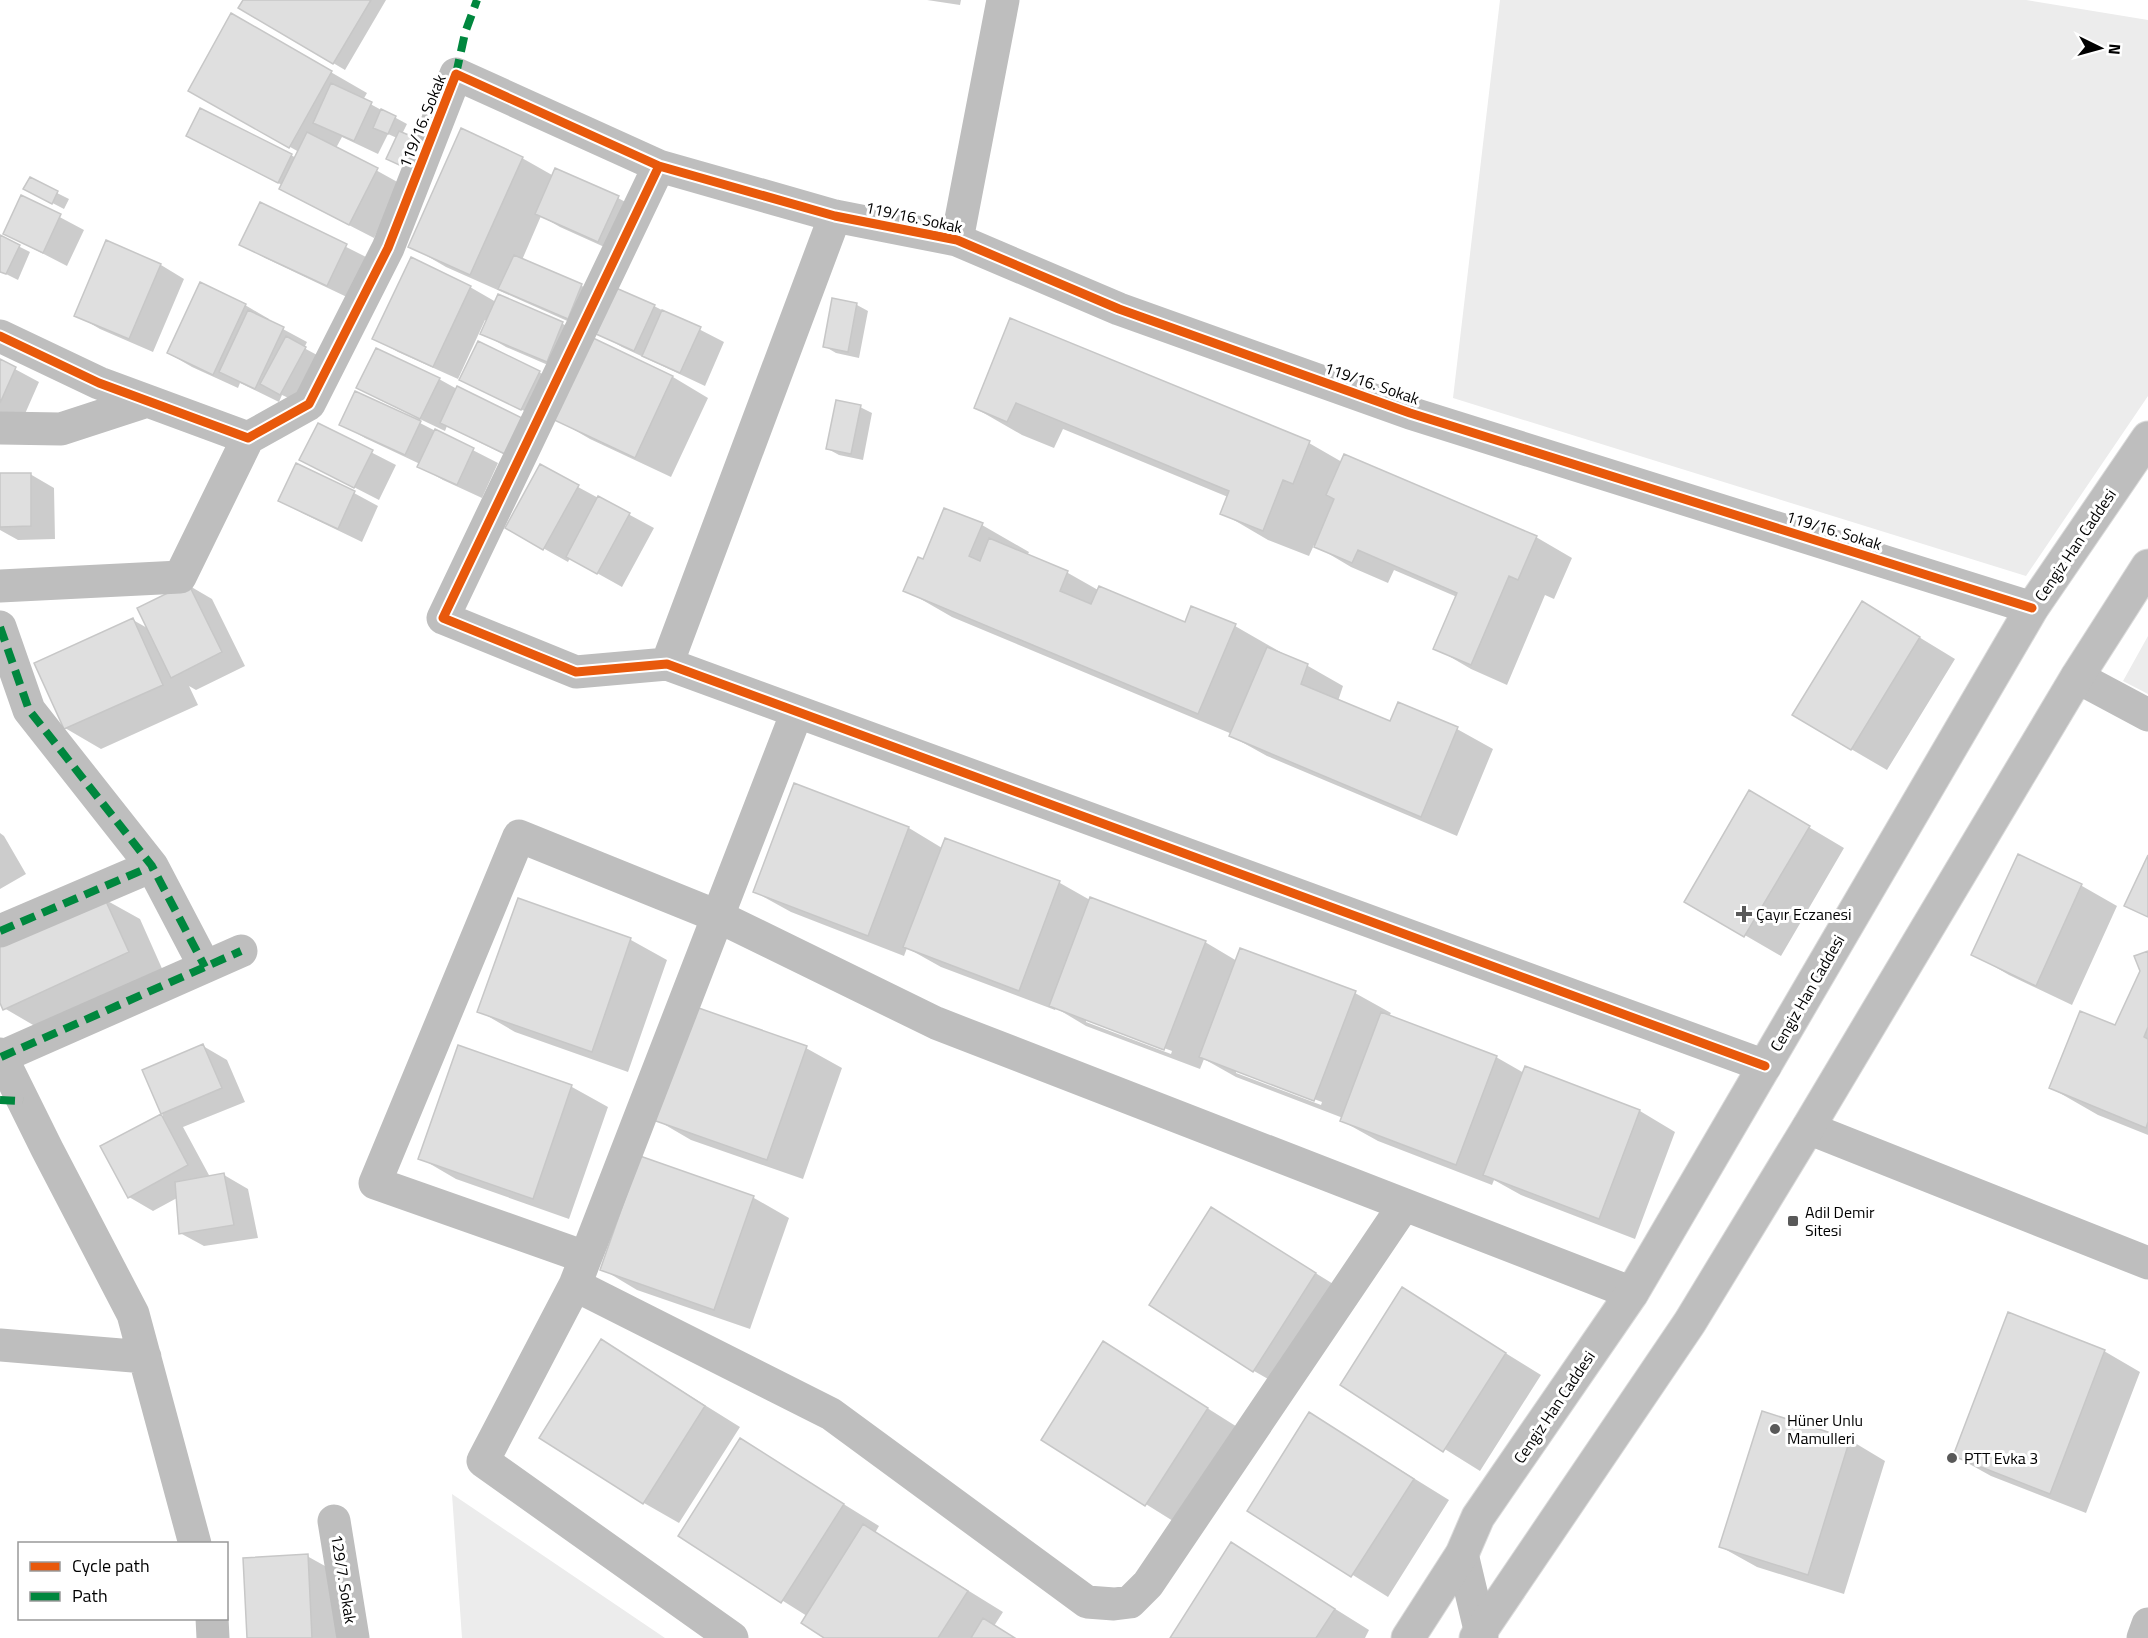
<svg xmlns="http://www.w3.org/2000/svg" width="2148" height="1638" viewBox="0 0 2148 1638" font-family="'Titillium Web',sans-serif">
	<rect width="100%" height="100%" fill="#fff"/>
	<path fill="#ececec" d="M1500,0h526l122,20v376l-122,180 -573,-178z
		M2148,636v58l-25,-13z
		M452,1494l213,144h-203z"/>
	<path fill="#0003" fill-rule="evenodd" d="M244,0h142l-41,70 -105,-62z
		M927,0h34l-1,5z
		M232,15l135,78 -4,7 44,24 -5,10 -5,4 -9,-4 -10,20 -36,-17 -6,11 65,36 -27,54 -70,-36 -22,-17 -71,-36 80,6 5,3 3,-6 -109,-62z
		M522,158l30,17 66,23 24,13 -20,44 -62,-28 -19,-11 -19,44 60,26 24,14 -14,32 -146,-65 -36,-21z
		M57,193l12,6 -5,10 -27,-14z
		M22,197l62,33 -17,36 -62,-32z
		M261,204l109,55 -19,40 -86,-41 -24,-14z
		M0,237l30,15 -12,28 -18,-9z
		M161,265l23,14 -31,73 -53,-23 -24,-14z
		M470,287l26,15 3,-6 64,28 24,13 -16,38 -65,-28 -24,-14 6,-12 -3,-1 -27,59 -60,-27 -24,-14z
		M833,300l24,5 11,6 -9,47 -23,-5 -12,-7z
		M245,305l24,14 -1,2 39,21 -3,6 13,7 -24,45 -11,-5 -3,7 -39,-19 -2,5 -46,-21 -24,-14z
		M654,306l70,36 -19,44 -83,-39 -24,-14z
		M1011,320l298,123 33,19 194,75 36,21 -18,41 -9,-4 -38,90 -36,-16 -36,-21 22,-51 -63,-27 -6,13 -37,-16 -37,-22 -5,11 -41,-16 -46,-27 6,-16 -165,-68 -9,19 -32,-13 -47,-27z
		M592,339l81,38 35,21 -37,79 -81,-38 -36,-21z
		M0,361l39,21 -22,50 -17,-8z
		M539,372l24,14 -17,36 -85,-43z
		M439,379l18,10 72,78 -82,-41 -2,5 -63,-30 -24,-13z
		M860,407l12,6 -9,47 -24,-5 -11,-6z
		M420,423l78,40 -16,35 -39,-18 -24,-14 1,-2 -55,-26 -24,-14z
		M318,425l78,40 -17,35 -78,-40z
		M296,465l58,28 24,13 -16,36 -58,-28 -24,-13z
		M0,474h30l24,14 1,51 -37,1 -18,-10z
		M578,487l76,41 -32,59 -52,-29 -2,4 -61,-34z
		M982,525l47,27 -2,4 41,17 30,17 87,34 50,2 47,27 -1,2 27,11 35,20 -5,15 53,22 66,6 36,20 -36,87 -190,-80 -36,-20 1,-2 -280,-117 -47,-27 19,-29z
		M188,585l24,14 33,67 -49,24 -7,-4 9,19 -97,44 -36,-21 68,-108 16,9z
		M1863,603l92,56 -68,111 -36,-21z
		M795,785l114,43 33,20 3,-8 115,43 30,17 115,42 32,19 118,32 36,20 -2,3 107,41 28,16 116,38 35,21 -40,107 -114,-44 -27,-15 -2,5 -114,-44 -36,-20 1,-3 -107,-41 -32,-18 -4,10 -114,-43 -30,-18 -1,2 -114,-43 -34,-19 -3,8 -113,-44 -36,-20zM1086,1019l86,32 -1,3 -85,-32zM1236,1070l86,32 -1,3 -85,-32z
		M1785,813l59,35 -63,108 -95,-55z
		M0,833l4,3 22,38 -26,15z
		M2018,856l64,30 35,20 -45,99 -63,-30 -36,-21z
		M104,899l36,20 24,54 -124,56 -36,-21 -4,-8z
		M518,900l113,40 36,20 -39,112 -113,-40 -36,-21z
		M2148,952v183l-50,-20 -47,-27 65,-61 26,-56z
		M203,1046l24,14 18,42 -62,25 27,50 14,-2 24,14 10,49 -54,8 -24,-13 -3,-35 -24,13 -24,-14 -27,-51 61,-30 -19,-45z
		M459,1047l113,40 36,20 -39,112 -113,-40 -36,-21z
		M806,1048l36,20 -39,111 -112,-39 -36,-21z
		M640,1158l114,40 35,20 -39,111 -113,-39 -35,-21z
		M1212,1209l139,86 -62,96 -35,-20z
		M1402,1289l139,86 -61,96 -138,-86z
		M602,1341l138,86 -61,96 -35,-20z
		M1104,1343l138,87 -61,96 -138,-86z
		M2104,1351l36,21 -54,141 -95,-37 -36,-20z
		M1763,1413l87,27 35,21 -41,133 -87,-27 -36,-20z
		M1310,1414l139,86 -61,97 -139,-87z
		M740,1440l139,86 -4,7 128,79 -9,14 21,12h-188l-20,-22 -127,-80z
		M1231,1544l138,86 -4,8h-193z
		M307,1556l36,20 3,62h-98z"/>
	<path fill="#dfdfdf" stroke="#c7c7c7" stroke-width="1.5" d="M243,0h128l-38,64 -95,-56z
		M231,13l101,58 -43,77 -101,-57z
		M331,83l41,19 -18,39 -41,-18z
		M200,108l92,46 -14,29 -92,-47z
		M381,109l15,7 -8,18 -15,-6z
		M461,128l62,29 -53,118 -62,-28z
		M399,131l19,8 -12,29 -20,-9z
		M307,132l71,36 -29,57 -70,-36z
		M555,168l64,28 -21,46 -63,-28z
		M30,177l28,14 -6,13 -29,-15z
		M21,195l40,19 -18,39 -40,-19z
		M260,202l87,42 -20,42 -88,-41z
		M0,235l20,10 -14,29 -6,-2z
		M106,240l55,24 -32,75 -55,-23z
		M514,255l68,29 -14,35 -70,-30z
		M411,257l60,29 -38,81 -61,-28z
		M200,282l46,22 -33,71 -46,-22z
		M616,288l39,17 -21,46 -38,-17z
		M498,294l65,28 -16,40 -67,-28z
		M832,298l25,5 -9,49 -25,-5z
		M248,310l36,17 -29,62 -36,-17z
		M662,310l39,17 -21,46 -38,-17z
		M1010,318l300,123 -17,43 -10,-4 -20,51 -43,-17 9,-23 -213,-88 -9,19 -33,-14z
		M286,336l20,11 -26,48 -20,-11z
		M591,337l82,39 -38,82 -83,-39z
		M478,341l62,30 -19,39 -62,-30z
		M376,348l64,30 -20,41 -64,-31z
		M0,359l16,8 -16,36z
		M457,386l65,32 -17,36 -65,-31z
		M355,391l66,30 -16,34 -66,-30z
		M836,400l25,5 -10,49 -25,-5z
		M318,423l55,27 -19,38 -55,-28z
		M435,429l39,19 -17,37 -40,-18z
		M1344,454l193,82 -19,44 -9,-4 -38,89 -38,-16 24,-56 -99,-43 -6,13 -38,-16 20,-48 -8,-4z
		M296,463l59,28 -17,38 -60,-28z
		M540,464l39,21 -36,65 -38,-22z
		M0,473h31v53l-31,1z
		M598,496l32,17 -33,61 -31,-17z
		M944,508l39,15 -14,33 11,5 9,-23 79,33 -8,20 31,13 8,-18 86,36 6,-16 45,18 -38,90 -295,-123 15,-34 5,2z
		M188,583l34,69 -51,26 -34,-70z
		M1862,601l58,36 -69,113 -59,-35z
		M133,618l30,67 -99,44 -30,-66z
		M1267,647l41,17 -7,20 89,37 8,-19 60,25 -37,90 -192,-81z
		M794,783l115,44 -41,109 -115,-44z
		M1749,790l61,36 -66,111 -60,-35z
		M945,838l115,43 -41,110 -116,-44z
		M2018,854l64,30 -46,102 -65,-31z
		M2148,855v62l-24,-11z
		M104,897l25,55 -126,58 -3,-7v-59z
		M1090,897l116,44 -42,109 -115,-44z
		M518,898l113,40 -39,114 -115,-40z
		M1240,948l116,43 -42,110 -115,-44z
		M2148,951v76l-4,10 4,2v83l-2,6 -97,-40 31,-77 35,14 25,-54 -6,-15z
		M693,1006l114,40 -40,114 -114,-40z
		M1381,1012l116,44 -41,109 -116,-44z
		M203,1044l19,44 -61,26 -19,-44z
		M458,1045l114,40 -39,114 -115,-40z
		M1525,1066l115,44 -41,109 -116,-44z
		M161,1114l27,51 -60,33 -28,-52z
		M640,1156l114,40 -40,114 -114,-40z
		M224,1173l10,52 -55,9 -4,-52z
		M1211,1207l105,66 -63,99 -104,-67z
		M1402,1287l104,66 -63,99 -103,-67z
		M2008,1312l97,38 -55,144 -97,-38z
		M601,1339l104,67 -62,98 -104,-66z
		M1103,1341l105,67 -63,98 -104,-66z
		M1762,1411l88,28 -42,136 -89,-28z
		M1309,1412l105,67 -63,98 -104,-66z
		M740,1438l104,66 -63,99 -103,-67z
		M863,1524l105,67 -30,47h-114l-23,-15z
		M1231,1542l104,67 -19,29h-146z
		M308,1554l4,84h-65l-4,-80z
		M983,1618l32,20h-44z"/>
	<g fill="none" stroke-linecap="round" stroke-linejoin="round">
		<defs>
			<path id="major" d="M1408,1638l54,-84 16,-37 154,-224 400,-685 116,-170
				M1476,1638l214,-316 118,-194 269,-451 71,-111"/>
		</defs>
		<use href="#major" stroke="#dbdbdb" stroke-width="35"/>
		<path stroke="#bebebe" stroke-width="33" d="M659,166l-216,452 133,54 91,-8 1098,402
			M957,240l46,-240
			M0,336l99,47 149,55 61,-34 79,-156 68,-174 203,92 176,50 122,24 162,69 291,104 622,195
			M0,428l61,1 86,-28
			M0,586l180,-9 68,-139
			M0,627l29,83 123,156 53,101
			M667,664l168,-448
			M2077,677l71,38
			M797,712l-222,573 256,129 256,188 27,2 16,-2 18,-18 256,-379
			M0,931l152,-65
			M0,1054l47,95 86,165 62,230
			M1,1057l240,-106
			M1808,1128l340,135
			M585,1257l-210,-74 144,-347 198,80 219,107 696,270
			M575,1285l-92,176 249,177
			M0,1345l145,12
			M334,1521l19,117
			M1462,1554l20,84
			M212,1618l1,20
			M2143,1638l5,-14"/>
		<use href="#major" stroke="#bebebe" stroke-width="33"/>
		<path stroke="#00873e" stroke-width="8" stroke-dasharray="15 8" stroke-linecap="butt" d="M456,74l9,-41 12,-33
			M0,627l29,83 123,156 53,101
			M0,931l152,-65
			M1,1057l240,-106
			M0,1100l23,1"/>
		<defs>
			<path id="cycleway" d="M659,166l-216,452 133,54 91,-8 1098,402
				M0,336l99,47 149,55 61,-34 79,-156 68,-174 203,92 176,50 122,24 162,69 291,104 622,195"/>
		</defs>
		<use href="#cycleway" stroke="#fff" stroke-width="13"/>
		<use href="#cycleway" stroke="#e8590c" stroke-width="9"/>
	</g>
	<g fill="#595959" stroke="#fff" stroke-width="2">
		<path d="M1741 905h6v6h6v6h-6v6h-6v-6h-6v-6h6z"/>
		<rect x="1787" y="1215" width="12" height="12" rx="3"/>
		<circle cx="1775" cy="1429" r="6"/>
		<circle cx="1952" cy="1458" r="6"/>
	</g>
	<g text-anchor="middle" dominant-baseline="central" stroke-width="6" stroke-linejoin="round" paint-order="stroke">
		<g font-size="16" fill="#000" stroke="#fff">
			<text transform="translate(422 121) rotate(-68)">119/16. Sokak</text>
			<text transform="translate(914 217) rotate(12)">119/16. Sokak</text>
			<text transform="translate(1372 383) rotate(19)">119/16. Sokak</text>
			<text transform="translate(1834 530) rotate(17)">119/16. Sokak</text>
			<text transform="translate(2075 545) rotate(-56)">Cengiz Han Caddesi</text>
			<text transform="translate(1807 993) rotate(-60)">Cengiz Han Caddesi</text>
			<text transform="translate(1554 1407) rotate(-56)">Cengiz Han Caddesi</text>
			<text transform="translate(344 1579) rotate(81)">129/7. Sokak</text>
		</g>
		<g font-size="16" fill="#000" stroke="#fff" text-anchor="start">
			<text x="1756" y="914">Çayır Eczanesi</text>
			<text x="1805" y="1212">Adil Demir<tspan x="1805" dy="18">Sitesi</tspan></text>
			<text x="1787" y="1420">Hüner Unlu<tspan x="1787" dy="18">Mamulleri</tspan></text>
			<text x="1964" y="1458">PTT Evka 3</text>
		</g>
	</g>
	<rect x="18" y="1542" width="210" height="78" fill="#ffffff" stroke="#999999" stroke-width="1.5"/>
	<rect x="30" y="1562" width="30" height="9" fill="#e8590c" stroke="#999999" stroke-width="1.5"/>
	<text x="72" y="1572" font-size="18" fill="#000000">Cycle path</text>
	<rect x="30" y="1592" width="30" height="9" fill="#00873e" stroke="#999999" stroke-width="1.5"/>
	<text x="72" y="1602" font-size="18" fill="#000000">Path</text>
	<g transform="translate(2100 48) rotate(95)" stroke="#ffffff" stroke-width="4.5" paint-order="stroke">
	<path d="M0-4.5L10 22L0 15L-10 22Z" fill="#000000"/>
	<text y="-9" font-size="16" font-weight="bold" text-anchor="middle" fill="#000000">N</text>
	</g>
</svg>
